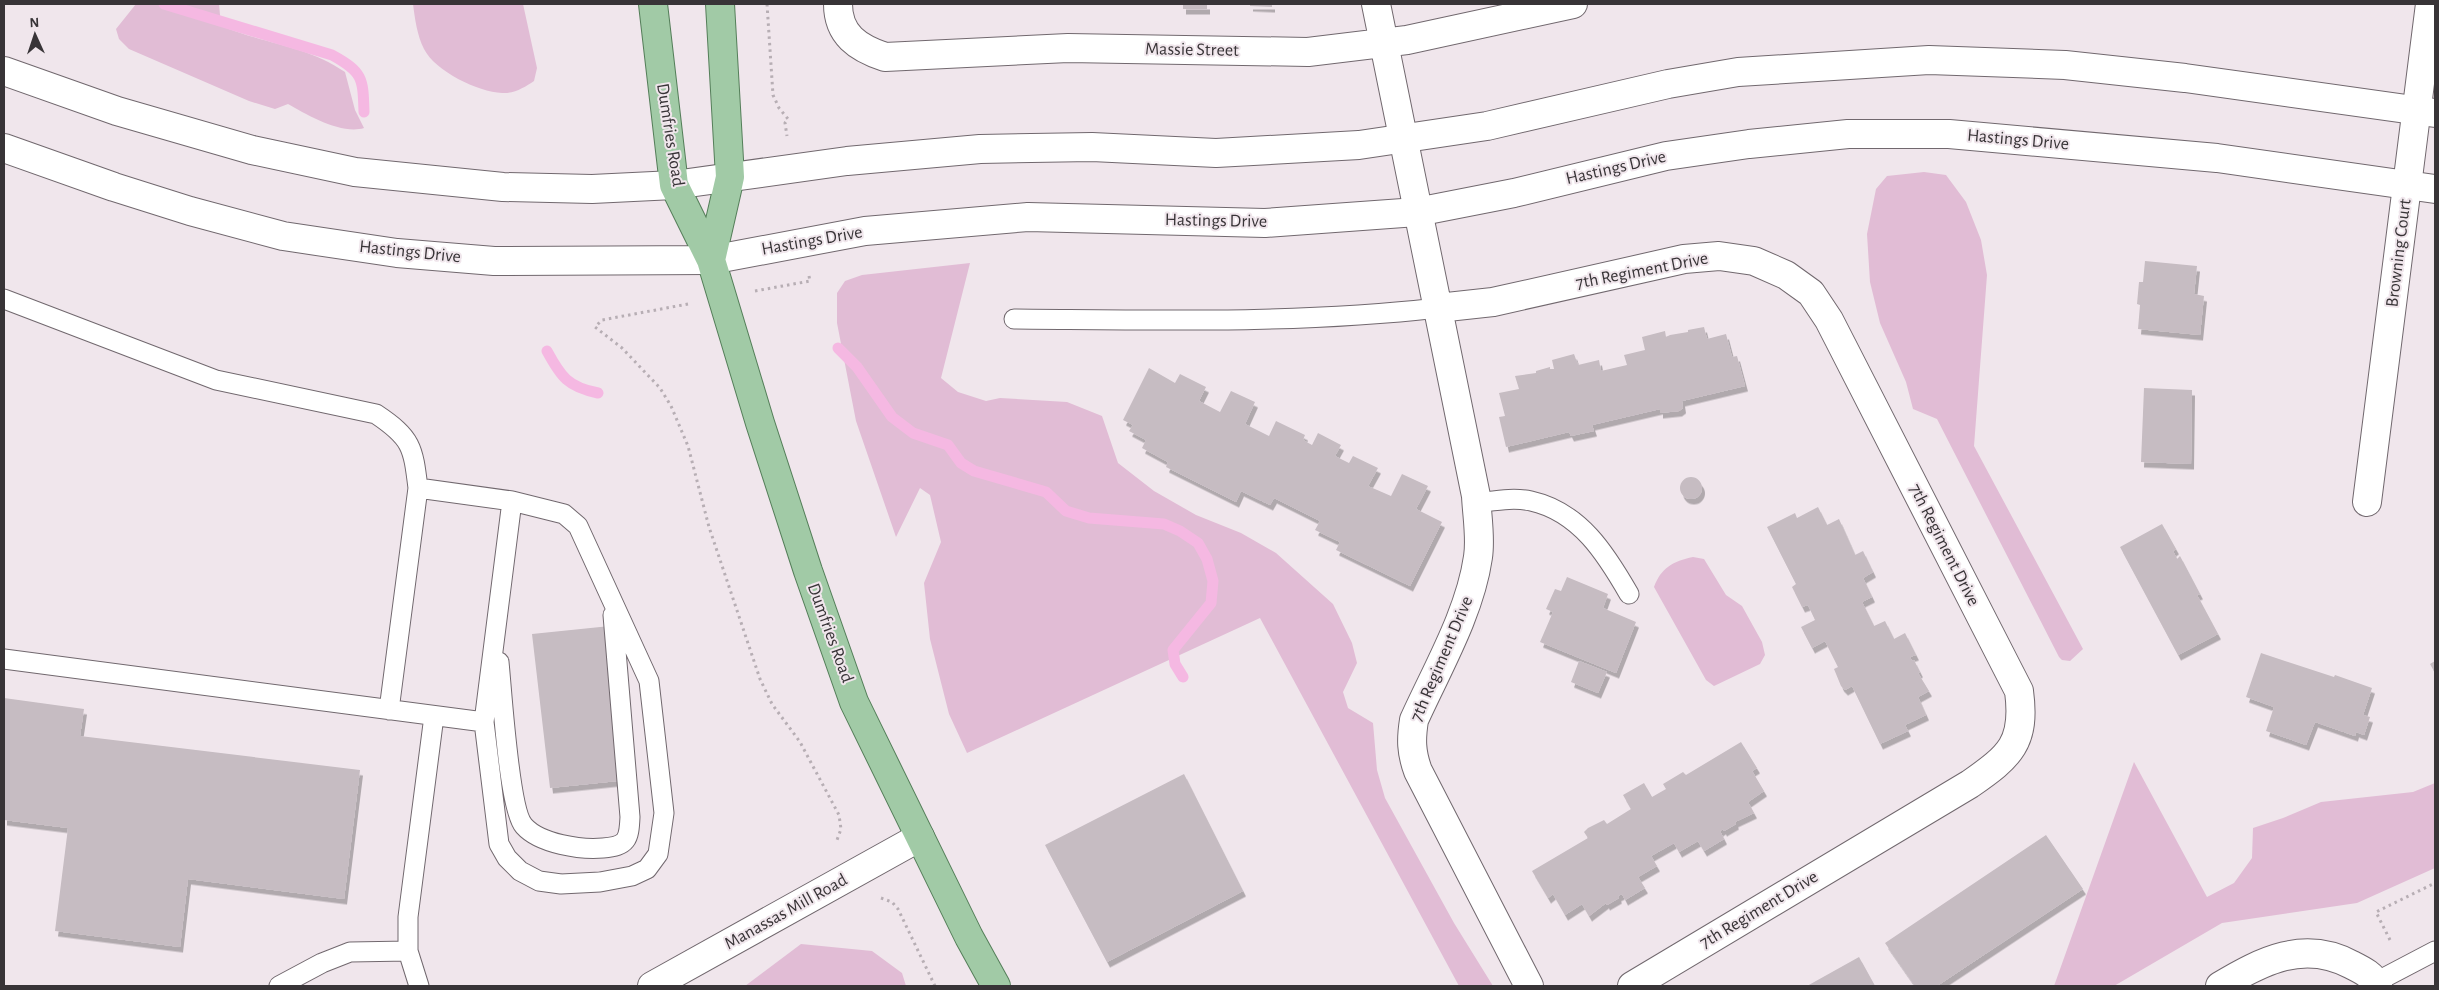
<svg xmlns="http://www.w3.org/2000/svg" width="2439" height="990" viewBox="0 0 2439 990" font-family="'Alegreya Sans',sans-serif">
	<defs>
		<filter id="shadow"><feDropShadow dx="3" dy="5.5" stdDeviation="0" flood-color="#0004"/></filter>
	</defs>
	<rect width="100%" height="100%" fill="#f0e6ec"/>
	<path fill="#e1bcd5" d="M136,4h83l2,22c41,17 87,20 124,46l10,38 9,18c-22,7 -57,-13 -76,-24l-13,5 -26,-8 -120,-52 -10,-10 -3,-10z
		M413,4h110l14,64 -3,13c-9,6 -20,13 -32,12 -24,-1 -67,-22 -78,-44 -7,-14 -9,-30 -11,-45z
		M1924,172l22,3 20,27 15,38 6,35 -13,171 109,203 -13,12 -8,-1 -3,-3 -122,-238 -24,-10 -7,-27 -26,-59 -10,-41 -3,-48 9,-45 11,-13z
		M970,263l-29,115 17,14 28,9 14,-3 67,4 35,14 16,47 36,28 42,24 45,18 35,20 57,51 19,39 5,20 -14,29 5,16 25,15 4,47 8,28 69,125 39,63h-34l-199,-368 -293,135 -18,-39 -19,-75 -6,-56 17,-41 -11,-47 -10,-7 -24,49 -40,-116 -19,-98v-30l8,-12 17,-6z
		M1693,557l11,2 22,36 16,11 20,36 3,13 -5,9 -46,22 -8,-6 -52,-93c7,-19 19,-26 39,-30z
		M2134,762l73,135 27,-14 18,-25 1,-30 30,-10 38,-16 92,-10 22,-9v85l-78,35 -135,20 -108,63h-60z
		M801,944l71,7 30,22 4,13h-161z"/>
	<g fill="none" stroke-linecap="round" stroke-linejoin="round">
		<path stroke="#f5b8e2" stroke-width="11" d="M164,4l168,51c31,17 31,23 32,57
			M838,348l19,19 35,50 21,16 35,12 13,18 13,8 72,21 20,19 23,7 75,6 16,7 18,12 9,16 6,22 -2,22 -38,47 2,14 8,13
			M547,351c14,26 21,36 51,42"/>
	</g>
	<path fill="#c6bcc2" filter="url(#shadow)" d="M1183,4h24v5h-24z
		M1250,4h22v3l-22,-1z
		M2145,261l52,5 -3,28 10,2 -4,39 -62,-6 2,-24 -3,-1 2,-22h4z
		M1704,327l3,12 19,-5 6,23 5,-1 8,30 -63,15 1,7 -4,3 -19,2v-4l-68,16 2,6 -23,5 -2,-4 -63,15 -7,-30 6,-1 -6,-23 20,-4 -4,-13 21,-3v-2l14,-4v2h4l-2,-9 22,-6 4,11 21,-5 2,11 26,-6 -3,-10 21,-5 -3,-13 23,-6 1,6 4,-2 18,-3v-2z
		M1149,368l26,15 5,-9 26,13 -7,14 21,11 11,-21 24,11 -10,22 24,12 7,-15 29,14 -2,5 9,5 6,-12 23,12 -6,11 14,7 4,-7 25,12 -10,18 23,10 11,-22 26,12 -12,23 26,13 -32,64 -74,-36 4,-8 -25,-12 5,-9 -46,-23 -4,7 -29,-14 -5,11 -70,-35 2,-5 -26,-14 4,-8 -17,-9 4,-6 -10,-5z
		M2144,388l48,2 -1,74 -50,-2z
		M1680 488a11 11 0 1 1 22 0a11 11 0 1 1-22 0Z
		M1818,507l9,18 12,-6 16,36 8,-4 10,21 -10,6 9,19 -10,5 12,24 11,-5 9,18 11,-6 11,22 -6,2 2,4 2,-1 6,12 -2,1 11,18 -11,6 8,18 -21,10 3,6 -28,13 -28,-58 -7,4 -4,-4 -7,-17 4,-2 -13,-26 -13,7 -11,-21 14,-7 -7,-15 -6,2 -10,-20 4,-3 -29,-57 28,-14 2,5z
		M2162,524l14,25 -3,2 4,8 3,-3 20,38 -3,1 21,39 -40,21 -58,-108z
		M1567,577l41,17 -5,14 33,14 -20,51 -76,-31 13,-30 -7,-3 9,-20 6,2z
		M610,626l17,154 -77,8 -18,-154z
		M2261,653l73,24 1,-2 37,13 -9,27 7,2 -6,18 -8,-3 -1,4 -40,-14 -9,23 -40,-14 8,-24 -28,-10z
		M1579,661l28,11 -9,21 -27,-11z
		M2435,661v12l-5,-9z
		M4,698l80,11 -4,27 280,34 -16,129 -156,-20 -8,68 -125,-16 13,-103 -64,-8z
		M1741,742l16,26 -5,3 12,20 -16,11 6,11 -19,9 1,2 -12,7 -1,-2 -3,2 4,8 -20,12 -6,-10 -19,11 -5,-9 -23,13 6,10 -19,11 7,11 -20,12 -3,-6 -4,2 1,2 -12,7 -1,-2 -17,13 -7,-12 -17,11 -12,-21 -5,4 -16,-27 56,-33 -4,-6 4,-4 16,-8 3,4 24,-15 -8,-14 21,-12 8,14 14,-8 -3,-5 20,-12 3,3z
		M1184,774l59,117 -136,71 -62,-117z
		M2046,835l37,54 -146,97h-22l-30,-43z
		M1859,957l16,29h-68z"/>
	<g fill="none" stroke-linecap="round" stroke-linejoin="round">
		<defs>
			<path id="lane" d="M4,299l212,81 160,34c36,24 37,33 42,74l-29,222
				M1014,319c141,1 284,5 424,-11
				M418,488l94,13 -28,221 15,122 8,14 13,13 19,10 22,3 39,-2 32,-6 15,-7 11,-15 6,-41 -15,-132 -71,-155 -14,-12 -52,-13
				M1476,503c18,-2 37,-6 55,-2 49,11 75,53 98,93
				M4,659l480,63
				M499,662c3,29 10,148 25,164 16,18 57,24 79,22 24,-2 26,-8 27,-31l-17,-202
				M2376,982l59,-31
				M279,986l43,-23 28,-11 58,-1
				M419,986l-11,-35v-34l26,-201"/>
			<path id="street" d="M838,4c0,31 20,44 47,53l183,-9 240,4 99,-12 166,-36
				M1376,4l100,492c1,20 5,42 2,61 -8,56 -41,112 -64,163 -3,19 -3,32 4,51l111,215
				M1438,308l55,-6 191,-43 35,-3 35,5 32,14 25,18 18,27 190,371c7,52 -9,65 -49,93l-338,202
				M2367,502l63,-498
				M652,986l268,-149
				M2220,986c42,-25 84,-47 132,-21 12,6 20,10 26,21"/>
			<path id="secondary" d="M4,71l113,40 135,39 103,22 148,15 89,2 82,-4 173,-24 133,-12 112,-2 124,6 143,-8 128,-19 181,-42 70,-12 191,-12 136,5 120,13 250,35
				M4,148l110,39 76,24 93,25 114,17 97,8 217,-1 154,-29 163,-14 237,6 152,-11 97,-19 152,-37 83,-12 99,-10h101l268,24 218,31"/>
			<path id="primary" d="M653,4l21,181 37,75 49,163 48,148 46,131 115,235 27,49
				M711,260l19,-83 -10,-173"/>
		</defs>
		<use href="#lane" stroke="#71686e" stroke-width="21"/>
		<use href="#street" stroke="#71686e" stroke-width="30"/>
		<use href="#secondary" stroke="#71686e" stroke-width="30"/>
		<use href="#primary" stroke="#547e59" stroke-width="30"/>
		<path stroke="#b7aeb4" stroke-width="3" stroke-dasharray="2.5 4" stroke-linecap="butt" d="M767,4l6,91 6,13 9,11 -3,4 2,13
			M755,291l55,-10 -1,-5
			M688,304l-86,16 -7,7 27,21 38,40 11,18 17,40 21,81 51,152 12,25 28,38 39,73 2,14 -4,11 3,1
			M881,898l11,4 6,7 37,77
			M2390,940l-14,-28 59,-29"/>
		<use href="#lane" stroke="#fff" stroke-width="19"/>
		<use href="#street" stroke="#fff" stroke-width="28"/>
		<use href="#secondary" stroke="#fff" stroke-width="28"/>
		<use href="#primary" stroke="#a1caa6" stroke-width="28"/>
	</g>
	<g text-anchor="middle" dominant-baseline="central" stroke-width="4" stroke-linejoin="round" paint-order="stroke">
		<g font-size="18" fill="#383437" stroke="#f0e6ec">
			<text transform="translate(1192 50) rotate(1)">Massie Street</text>
			<text transform="translate(670 135) rotate(81)">Dumfries Road</text>
			<text transform="translate(2018 140) rotate(5)">Hastings Drive</text>
			<text transform="translate(1616 168) rotate(-13)">Hastings Drive</text>
			<text transform="translate(1216 221) rotate(1)">Hastings Drive</text>
			<text transform="translate(812 241) rotate(-10)">Hastings Drive</text>
			<text transform="translate(410 252) rotate(6)">Hastings Drive</text>
			<text transform="translate(2399 253) rotate(-83)">Browning Court</text>
			<text transform="translate(1642 271) rotate(-11)">7th Regiment Drive</text>
			<text transform="translate(1944 545) rotate(63)">7th Regiment Drive</text>
			<text transform="translate(830 633) rotate(70)">Dumfries Road</text>
			<text transform="translate(1442 659) rotate(-67)">7th Regiment Drive</text>
			<text transform="translate(1759 910) rotate(-31)">7th Regiment Drive</text>
			<text transform="translate(786 912) rotate(-29)">Manassas Mill Road</text>
		</g>
	</g>
	<rect width="2439" height="990" fill="none" stroke="#383437" stroke-width="10"/>
	<g transform="translate(35 35) rotate(357)" stroke="#f0e6ec" stroke-width="4" paint-order="stroke">
	<path d="M0-4L9 19L0 12L-9 19Z" fill="#383437"/>
	<text y="-8" font-size="14" font-weight="bold" text-anchor="middle" fill="#383437">N</text>
	</g>
</svg>
